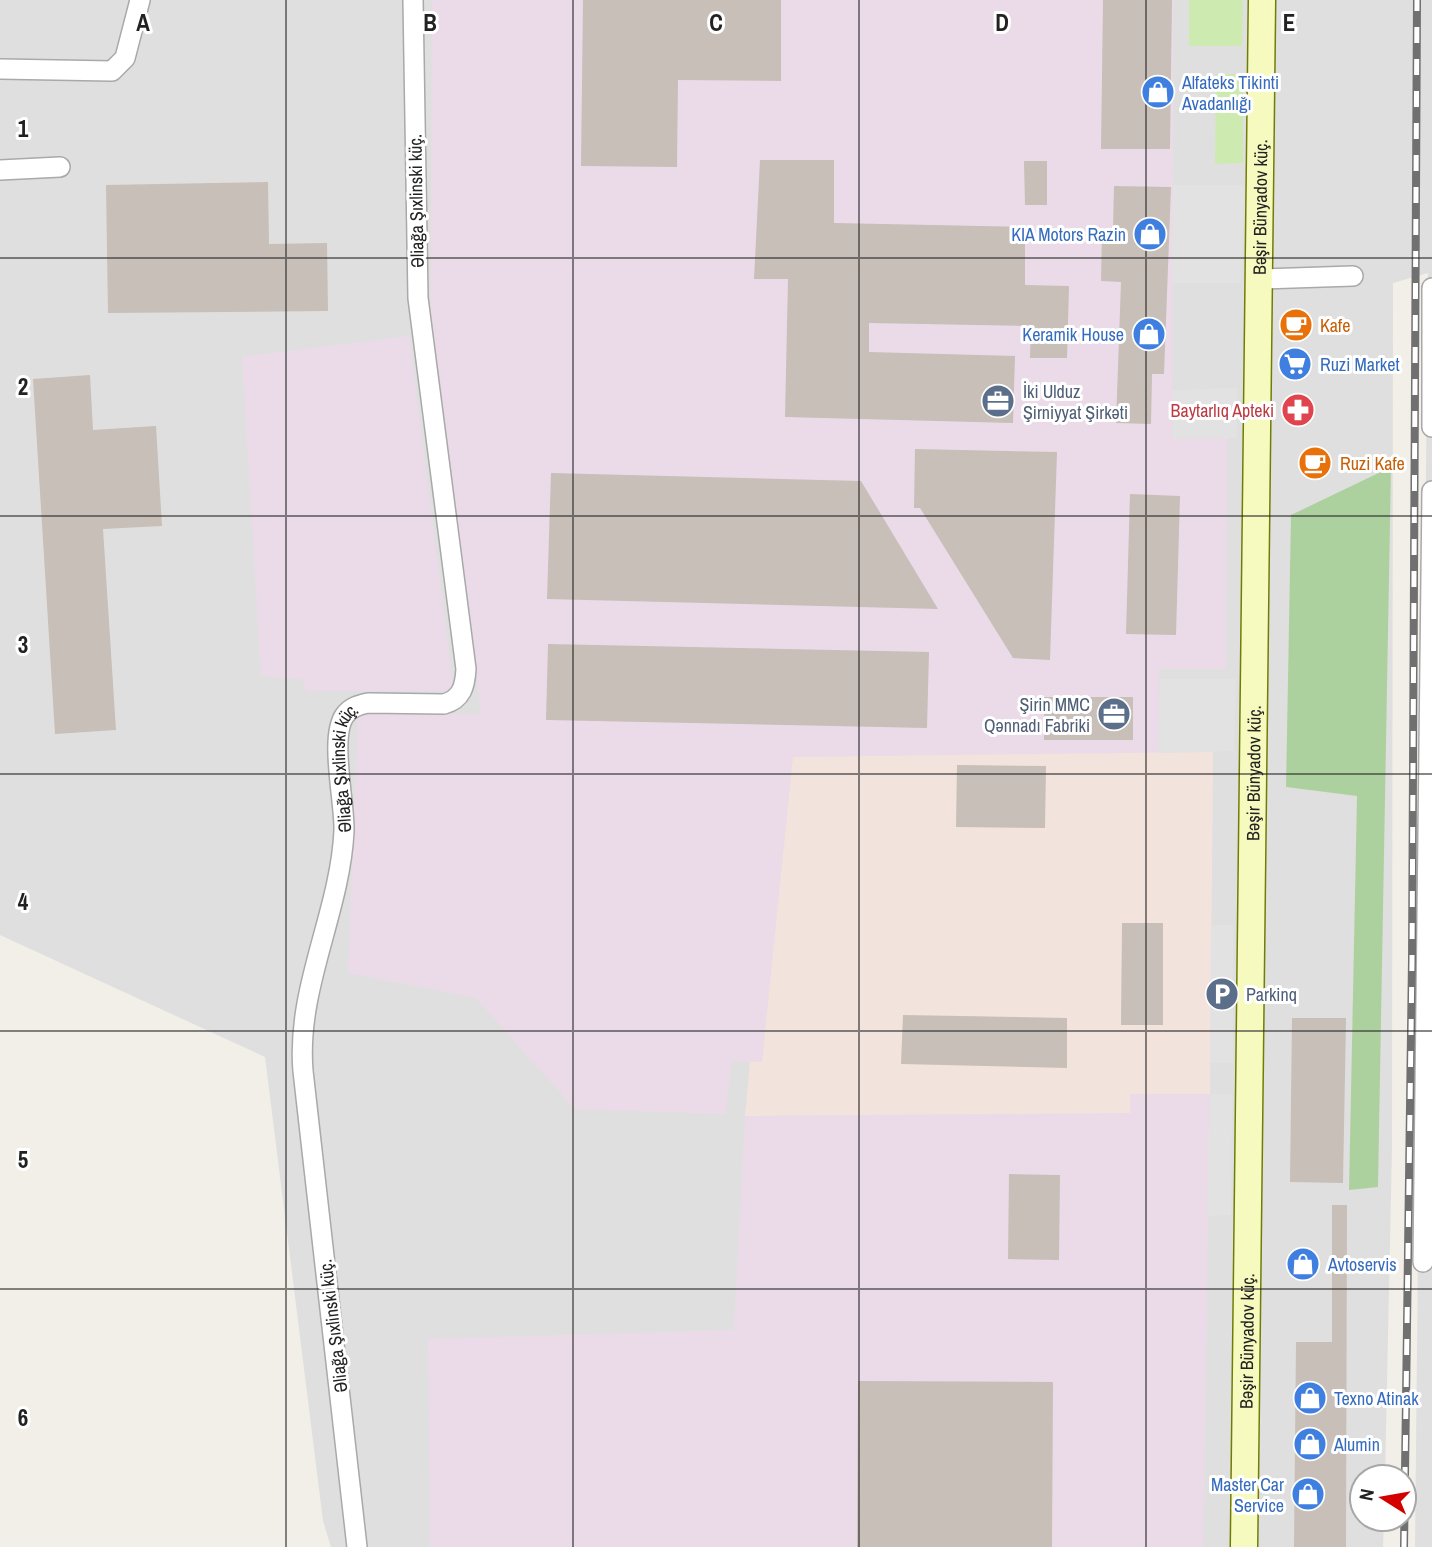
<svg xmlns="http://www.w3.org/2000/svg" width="1432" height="1547" viewBox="0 0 1432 1547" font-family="'Archivo Narrow',sans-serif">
	<rect width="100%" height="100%" fill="#f2efe9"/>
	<path fill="#e0dfdf" d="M0,0h1432v1547h-17l13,-1274 -35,10 -1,866 -7,328h-23v42h22l-1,28h-1052l-8,-26 -58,-464 -265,-122z"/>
	<path fill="#ebdbe8" d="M432,0h741l-1,430 1,9 54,-1 -1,231h-67l-1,84 -365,4 -31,306 -30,-2 -7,53 -150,-5 -99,-111 -128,-25 10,-259h123l-50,-401z
		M409,336l44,348 -7,7h-140l-4,-12 -41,-3 -19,-319z
		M1130,1094h80l-7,453h-773l-2,-208 306,-9 11,-214 384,-3z"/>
	<path fill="#f3e3dd" d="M1213,752l-3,342h-80v19l-385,3 5,-54h12l31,-305z"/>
	<path fill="#cdebb0" d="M1189,0h54l-1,46h-53z
		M1216,74h27v89l-28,1z"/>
	<path fill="#add19e" d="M1391,467l-13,720 -29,3 8,-394 -71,-9 5,-272z"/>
	<path fill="#e2e2e2" d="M1173,185h71l-3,98h-69z
		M1237,388v50l-64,1 -1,-49z
		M1160,679h76l-2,72 -76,2z
		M1211,925h22v138h-23z
		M1210,1094h22l-1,121 -24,1z"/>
	<path fill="#c7bfb8" d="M583,0h198v81l-103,-1 -1,87 -96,-1z
		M1103,0h69l-2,149h-69z
		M760,160h74v63l191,4v58l44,1 -2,72h-37l1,-32 -162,-3v29l146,4 -2,67 -228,-6 3,-138h-34z
		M1024,161h23v44h-22z
		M268,182l1,62 58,-1 1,68 -220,2 -2,-128z
		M1114,186l57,1 -7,187h-12l-1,50 -35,-1 5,-141 -20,-1 1,-50h11z
		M90,375l3,55 63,-4 6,100 -59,3 13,201 -61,4 -22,-355z
		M915,449l142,3 -7,208 -37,-2 -93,-150h-6z
		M551,473l310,8 77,128 -391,-10z
		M1130,494l50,2 -4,139 -50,-1z
		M548,644l381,8 -2,76 -381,-8z
		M1044,697h89v43h-89z
		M957,765l89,1 -1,62 -89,-1z
		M1122,923h41v102h-42z
		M903,1015l164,3v50l-166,-4z
		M1292,1018h54l-3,165 -53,-1z
		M1009,1174l51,1 -1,85 -51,-1z
		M1332,1205h15l-1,342h-52l2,-205h36z
		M858,1381l195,1 -1,165h-195z"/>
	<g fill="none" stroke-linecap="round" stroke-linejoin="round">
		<defs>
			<g id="street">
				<path d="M0,69l112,2 13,-13 15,-58"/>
				<path d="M0,170l60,-3"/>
				<path d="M1259,279l94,-3"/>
				<path d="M1432,288v139"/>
				<path d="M1423,1262l9,-771"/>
				<path id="s1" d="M357,1547l-54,-476c-7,-83 37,-158 41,-240 1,-28 -15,-95 1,-116 6,-8 14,-10 23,-12l76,1c18,-5 21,-18 22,-35l-48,-371 -5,-298"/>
			</g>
			<g id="secondary">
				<path id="s2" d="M1244,1547l18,-1547"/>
			</g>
		</defs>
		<use href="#street" stroke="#a9a9a9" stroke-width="22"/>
		<use href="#secondary" stroke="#707d05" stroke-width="29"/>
		<use href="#street" stroke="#fff" stroke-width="19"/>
		<use href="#secondary" stroke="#f7fabf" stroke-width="26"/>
		<defs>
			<path id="rail" d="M1404,1547l8,-587 5,-960"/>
		</defs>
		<use href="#rail" stroke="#707070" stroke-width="8"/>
		<use href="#rail" stroke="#fff" stroke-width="5" stroke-dasharray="16" stroke-linecap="butt"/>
	</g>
	<path fill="none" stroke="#222" stroke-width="2" stroke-opacity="0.55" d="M286,0v1547M573,0v1547M859,0v1547M1146,0v1547M0,258h1432M0,516h1432M0,774h1432M0,1031h1432M0,1289h1432"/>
	<defs>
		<symbol id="shop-disc" viewBox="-11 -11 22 22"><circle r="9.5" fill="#3f7fe0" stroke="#fff"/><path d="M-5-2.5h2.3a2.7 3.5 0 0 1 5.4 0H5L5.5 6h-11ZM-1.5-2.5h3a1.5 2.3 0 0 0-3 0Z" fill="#fff"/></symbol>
		<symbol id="cafe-disc" viewBox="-11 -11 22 22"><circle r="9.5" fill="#e8710a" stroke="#fff"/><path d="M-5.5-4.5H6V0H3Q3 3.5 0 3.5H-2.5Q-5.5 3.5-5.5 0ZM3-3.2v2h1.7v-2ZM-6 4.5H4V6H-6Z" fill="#fff"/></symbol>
		<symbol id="supermarket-disc" viewBox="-11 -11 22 22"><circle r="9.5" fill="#3f7fe0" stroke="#fff"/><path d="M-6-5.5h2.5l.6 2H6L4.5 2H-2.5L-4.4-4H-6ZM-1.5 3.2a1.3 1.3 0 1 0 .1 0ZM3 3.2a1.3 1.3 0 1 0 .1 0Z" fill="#fff"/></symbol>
		<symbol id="office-disc" viewBox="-11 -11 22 22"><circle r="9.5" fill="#5c6f8a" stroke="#fff"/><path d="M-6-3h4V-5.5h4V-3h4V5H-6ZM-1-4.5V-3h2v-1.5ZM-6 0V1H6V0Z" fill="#fff"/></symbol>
		<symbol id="pharmacy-disc" viewBox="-11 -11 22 22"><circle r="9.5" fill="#e0444e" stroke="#fff"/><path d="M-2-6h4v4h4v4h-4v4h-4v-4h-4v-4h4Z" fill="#fff"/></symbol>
		<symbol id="parking-disc" viewBox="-11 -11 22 22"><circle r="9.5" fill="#5c6f8a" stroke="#fff"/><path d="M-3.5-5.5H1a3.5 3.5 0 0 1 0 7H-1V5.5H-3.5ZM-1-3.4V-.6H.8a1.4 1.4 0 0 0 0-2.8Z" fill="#fff"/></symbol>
	</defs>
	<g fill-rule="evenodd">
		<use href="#shop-disc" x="1139" y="73" width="38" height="38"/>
		<use href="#shop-disc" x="1131" y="215" width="38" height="38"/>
		<use href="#cafe-disc" x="1277" y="306" width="38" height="38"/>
		<use href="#shop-disc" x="1130" y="315" width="38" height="38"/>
		<use href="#supermarket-disc" x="1276" y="345" width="38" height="38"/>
		<use href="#office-disc" x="979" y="382" width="38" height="38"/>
		<use href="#pharmacy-disc" x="1279" y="391" width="38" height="38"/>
		<use href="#cafe-disc" x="1296" y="444" width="38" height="38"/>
		<use href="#office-disc" x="1095" y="695" width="38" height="38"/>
		<use href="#parking-disc" x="1203" y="975" width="38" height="38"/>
		<use href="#shop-disc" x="1284" y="1245" width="38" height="38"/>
		<use href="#shop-disc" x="1291" y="1379" width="38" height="38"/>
		<use href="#shop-disc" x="1291" y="1425" width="38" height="38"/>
		<use href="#shop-disc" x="1289" y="1475" width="38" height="38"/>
	</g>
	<g text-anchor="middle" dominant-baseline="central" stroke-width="6" stroke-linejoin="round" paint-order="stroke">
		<g font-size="18" fill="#366cbe" stroke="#fff" text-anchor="start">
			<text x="1182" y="82">Alfateks Tikinti<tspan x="1182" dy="21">Avadanlığı</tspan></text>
			<text x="1126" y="234" text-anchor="end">KIA Motors Razin</text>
			<text x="1124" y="334" text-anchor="end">Keramik House</text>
			<text x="1320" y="364">Ruzi Market</text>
			<text x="1328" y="1264">Avtoservis</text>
			<text x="1334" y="1398">Texno Atinak</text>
			<text x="1334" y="1444">Alumin</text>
			<text x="1284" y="1484" text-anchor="end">Master Car<tspan x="1284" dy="21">Service</tspan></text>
		</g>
		<g font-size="18" fill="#222" stroke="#fff">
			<text transform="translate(416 201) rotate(-91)">Əliağa Şıxlinski küç.</text>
			<text stroke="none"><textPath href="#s2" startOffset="1340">Bəşir Bünyadov küç.</textPath></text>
			<text stroke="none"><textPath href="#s1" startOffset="789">Əliağa Şıxlinski küç.</textPath></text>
			<text stroke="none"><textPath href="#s2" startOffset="774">Bəşir Bünyadov küç.</textPath></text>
			<text transform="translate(333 1326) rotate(-97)">Əliağa Şıxlinski küç.</text>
			<text stroke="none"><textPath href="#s2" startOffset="206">Bəşir Bünyadov küç.</textPath></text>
		</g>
		<g font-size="18" fill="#c56008" stroke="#fff" text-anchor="start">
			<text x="1320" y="325">Kafe</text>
			<text x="1340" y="463">Ruzi Kafe</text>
		</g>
		<g font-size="18" fill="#4e5e75" stroke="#fff" text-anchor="start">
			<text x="1023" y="391">İki Ulduz<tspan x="1023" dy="21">Şirniyyat Şirkəti</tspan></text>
			<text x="1090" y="704" text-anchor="end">Şirin MMC<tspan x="1090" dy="21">Qənnadı Fabriki</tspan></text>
			<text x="1246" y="994">Parkinq</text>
		</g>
		<g font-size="18" fill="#be3a42" stroke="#fff" text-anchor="end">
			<text x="1274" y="410">Baytarlıq Apteki</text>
		</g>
	</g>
	<g font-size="23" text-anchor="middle" font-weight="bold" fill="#222" stroke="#fff" stroke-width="6" stroke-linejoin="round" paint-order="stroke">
		<text x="143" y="31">A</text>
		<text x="430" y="31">B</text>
		<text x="716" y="31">C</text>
		<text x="1002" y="31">D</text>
		<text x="1289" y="31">E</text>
		<text x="23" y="137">1</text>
		<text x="23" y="395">2</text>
		<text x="23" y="653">3</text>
		<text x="23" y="910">4</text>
		<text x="23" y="1168">5</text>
		<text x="23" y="1426">6</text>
	</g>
	<g transform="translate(1383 1498) rotate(281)"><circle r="33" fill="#ffffff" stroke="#a7a7a7" stroke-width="2"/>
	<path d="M0-5L12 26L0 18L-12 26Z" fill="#d40000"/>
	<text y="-10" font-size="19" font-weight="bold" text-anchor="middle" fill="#222222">N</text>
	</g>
</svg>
